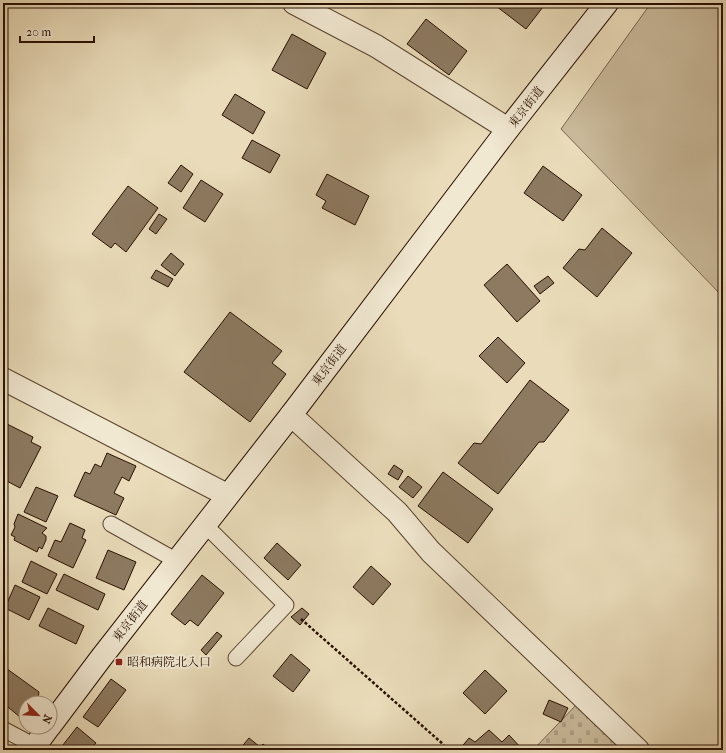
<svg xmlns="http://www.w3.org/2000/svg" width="726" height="753" viewBox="0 0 726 753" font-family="'IM FELL French Canon','Noto Serif JP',serif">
	<defs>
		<pattern id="cemetery-stones" width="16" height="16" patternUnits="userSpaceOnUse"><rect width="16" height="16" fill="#c9b99a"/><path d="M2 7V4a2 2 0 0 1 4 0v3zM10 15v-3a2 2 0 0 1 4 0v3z" fill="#ad9e83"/></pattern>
	</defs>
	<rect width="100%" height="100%" fill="#eadcba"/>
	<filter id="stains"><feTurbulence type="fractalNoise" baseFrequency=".005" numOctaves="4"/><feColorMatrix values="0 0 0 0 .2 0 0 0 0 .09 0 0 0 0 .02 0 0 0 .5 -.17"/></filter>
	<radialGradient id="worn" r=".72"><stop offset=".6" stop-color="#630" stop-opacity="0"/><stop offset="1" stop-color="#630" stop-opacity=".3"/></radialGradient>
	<path fill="#c9b99a" stroke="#79644d" d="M651,3h72v294l-162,-168z"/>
	<path fill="url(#cemetery-stones)" stroke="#79644d" d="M579,702l50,48h-96z"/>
	<path fill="#8d7a61" stroke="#291000" d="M492,3h54l-20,26z
		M426,19l41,32 -18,24 -42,-31z
		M292,34l34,19 -19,36 -35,-19z
		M235,94l30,18 -12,22 -31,-19z
		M252,140l28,15 -10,18 -28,-15z
		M181,165l12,9 -12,18 -13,-9z
		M543,166l39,29 -19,26 -39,-28z
		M327,174l42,22 -14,29 -33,-17 4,-7 -10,-6z
		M201,180l22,14 -18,28 -22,-14z
		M128,186l30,22 -32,44 -11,-9 -4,5 -19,-14z
		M159,214l8,5 -11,15 -7,-5z
		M602,228l30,25 -35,44 -34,-29 16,-19 6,1z
		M171,253l13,11 -9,12 -14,-11z
		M507,264l33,37 -23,21 -33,-37z
		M156,270l17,9 -5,8 -17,-9z
		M548,276l6,7 -14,11 -6,-8z
		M230,312l52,39 -10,12 14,11 -36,48 -66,-50z
		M498,337l27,26 -18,20 -28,-27z
		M530,380l39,30 -25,32h-5l-41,52 -40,-31 16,-20 7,1z
		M7,424l26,13 -2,5 10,5 -21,41 -17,-9v-48z
		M107,453l29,13 -7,15 -7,-4 -8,16 10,5 -8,17 -42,-19 11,-24 5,2 5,-10 6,3z
		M394,465l9,6 -5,9 -10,-6z
		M443,472l50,37 -25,34 -50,-37z
		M408,476l14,11 -9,11 -14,-11z
		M36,487l22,9 -12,26 -22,-10z
		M18,514l29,14 -5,5 4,3v4l-4,9 -3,-2 -2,5 -23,-12 1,-3 -4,-2 4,-8 -1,-3z
		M70,523l15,7 -3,8 4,2 -13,28 -25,-12 7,-16 6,2z
		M277,543l24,22 -13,15 -24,-22z
		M108,550l28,12 -12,28 -28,-12z
		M31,561l26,13 -10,20 -25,-12z
		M371,566l20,18 -18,21 -20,-18z
		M64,574l41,20 -7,16 -42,-20z
		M202,575l22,18 -26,33 -8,-6 -5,5 -14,-11z
		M15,585l25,12 -11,23 -24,-12z
		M48,608l36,18 -8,18 -37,-18z
		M302,608l7,6 -9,11 -9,-8z
		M217,632l5,4 -16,19 -5,-5z
		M291,654l19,16 -17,22 -20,-16z
		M3,666l36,26 -1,6 -3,5h-9l-1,12 -5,2 -17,-14z
		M485,670l22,21 -22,23 -22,-21z
		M111,679l15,11 -28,37 -15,-10z
		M549,700l19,8 -7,14 -18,-8z
		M77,727l19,16 -6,7h-31z
		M489,730l13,12 7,-7 14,15h-64l10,-12 6,4z
		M249,738l11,9 3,-3 7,6h-31z"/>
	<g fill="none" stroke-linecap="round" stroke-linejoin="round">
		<defs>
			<path id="lane" d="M111,524l66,37
				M205,525l81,80 -50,53
				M3,729l32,17"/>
			<path id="street" d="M294,3l82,43 132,83
				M3,379l224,116
				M291,415l106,97 34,40 207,198"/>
			<path id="secondary" d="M50,726l51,-68 190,-243 217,-286 99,-126
				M32,750l17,-23"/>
		</defs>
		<use href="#lane" stroke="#59432e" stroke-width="17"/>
		<use href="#street" stroke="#59432e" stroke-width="24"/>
		<use href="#secondary" stroke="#291000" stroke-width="24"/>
		<path stroke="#291000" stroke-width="2.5" stroke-dasharray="3 2" stroke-linecap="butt" d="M301,619l143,126"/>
		<use href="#lane" stroke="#f1e8d2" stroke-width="15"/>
		<use href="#street" stroke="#f1e8d2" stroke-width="22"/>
		<use href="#secondary" stroke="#f1e8d2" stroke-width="22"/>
	</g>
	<rect fill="#8f2418" stroke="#f1e8d2" stroke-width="1.5" x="115" y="658" width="8" height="8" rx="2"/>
	<g text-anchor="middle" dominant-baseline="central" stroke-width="4" stroke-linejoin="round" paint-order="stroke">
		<g font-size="12" fill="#291000" stroke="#f1e8d2">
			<text transform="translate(526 107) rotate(-52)">東京街道</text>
			<text transform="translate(329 365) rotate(-53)">東京街道</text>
			<text transform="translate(130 621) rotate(-52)">東京街道</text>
		</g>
		<g font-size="12" fill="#291000" stroke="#f1e8d2" text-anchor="start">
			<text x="127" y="662">昭和病院北入口</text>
		</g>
	</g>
	<rect width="726" height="753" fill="none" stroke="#eadcba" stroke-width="16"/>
	<rect x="4" y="4" width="718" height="745" fill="none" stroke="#291000" stroke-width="2"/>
	<rect x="8" y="8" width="710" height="737" fill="none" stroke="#291000"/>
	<g transform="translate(38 715) rotate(114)"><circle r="19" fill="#f1e8d2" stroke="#a1927e"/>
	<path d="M0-3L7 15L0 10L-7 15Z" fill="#8f2418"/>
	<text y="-6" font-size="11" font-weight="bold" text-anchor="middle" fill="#291000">N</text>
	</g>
	<path d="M20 36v6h74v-6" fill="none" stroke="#291000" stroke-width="2"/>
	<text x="26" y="36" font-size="12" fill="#291000" stroke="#f1e8d2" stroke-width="3" paint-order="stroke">20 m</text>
	<rect width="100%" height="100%" filter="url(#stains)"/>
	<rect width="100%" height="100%" fill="url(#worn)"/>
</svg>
